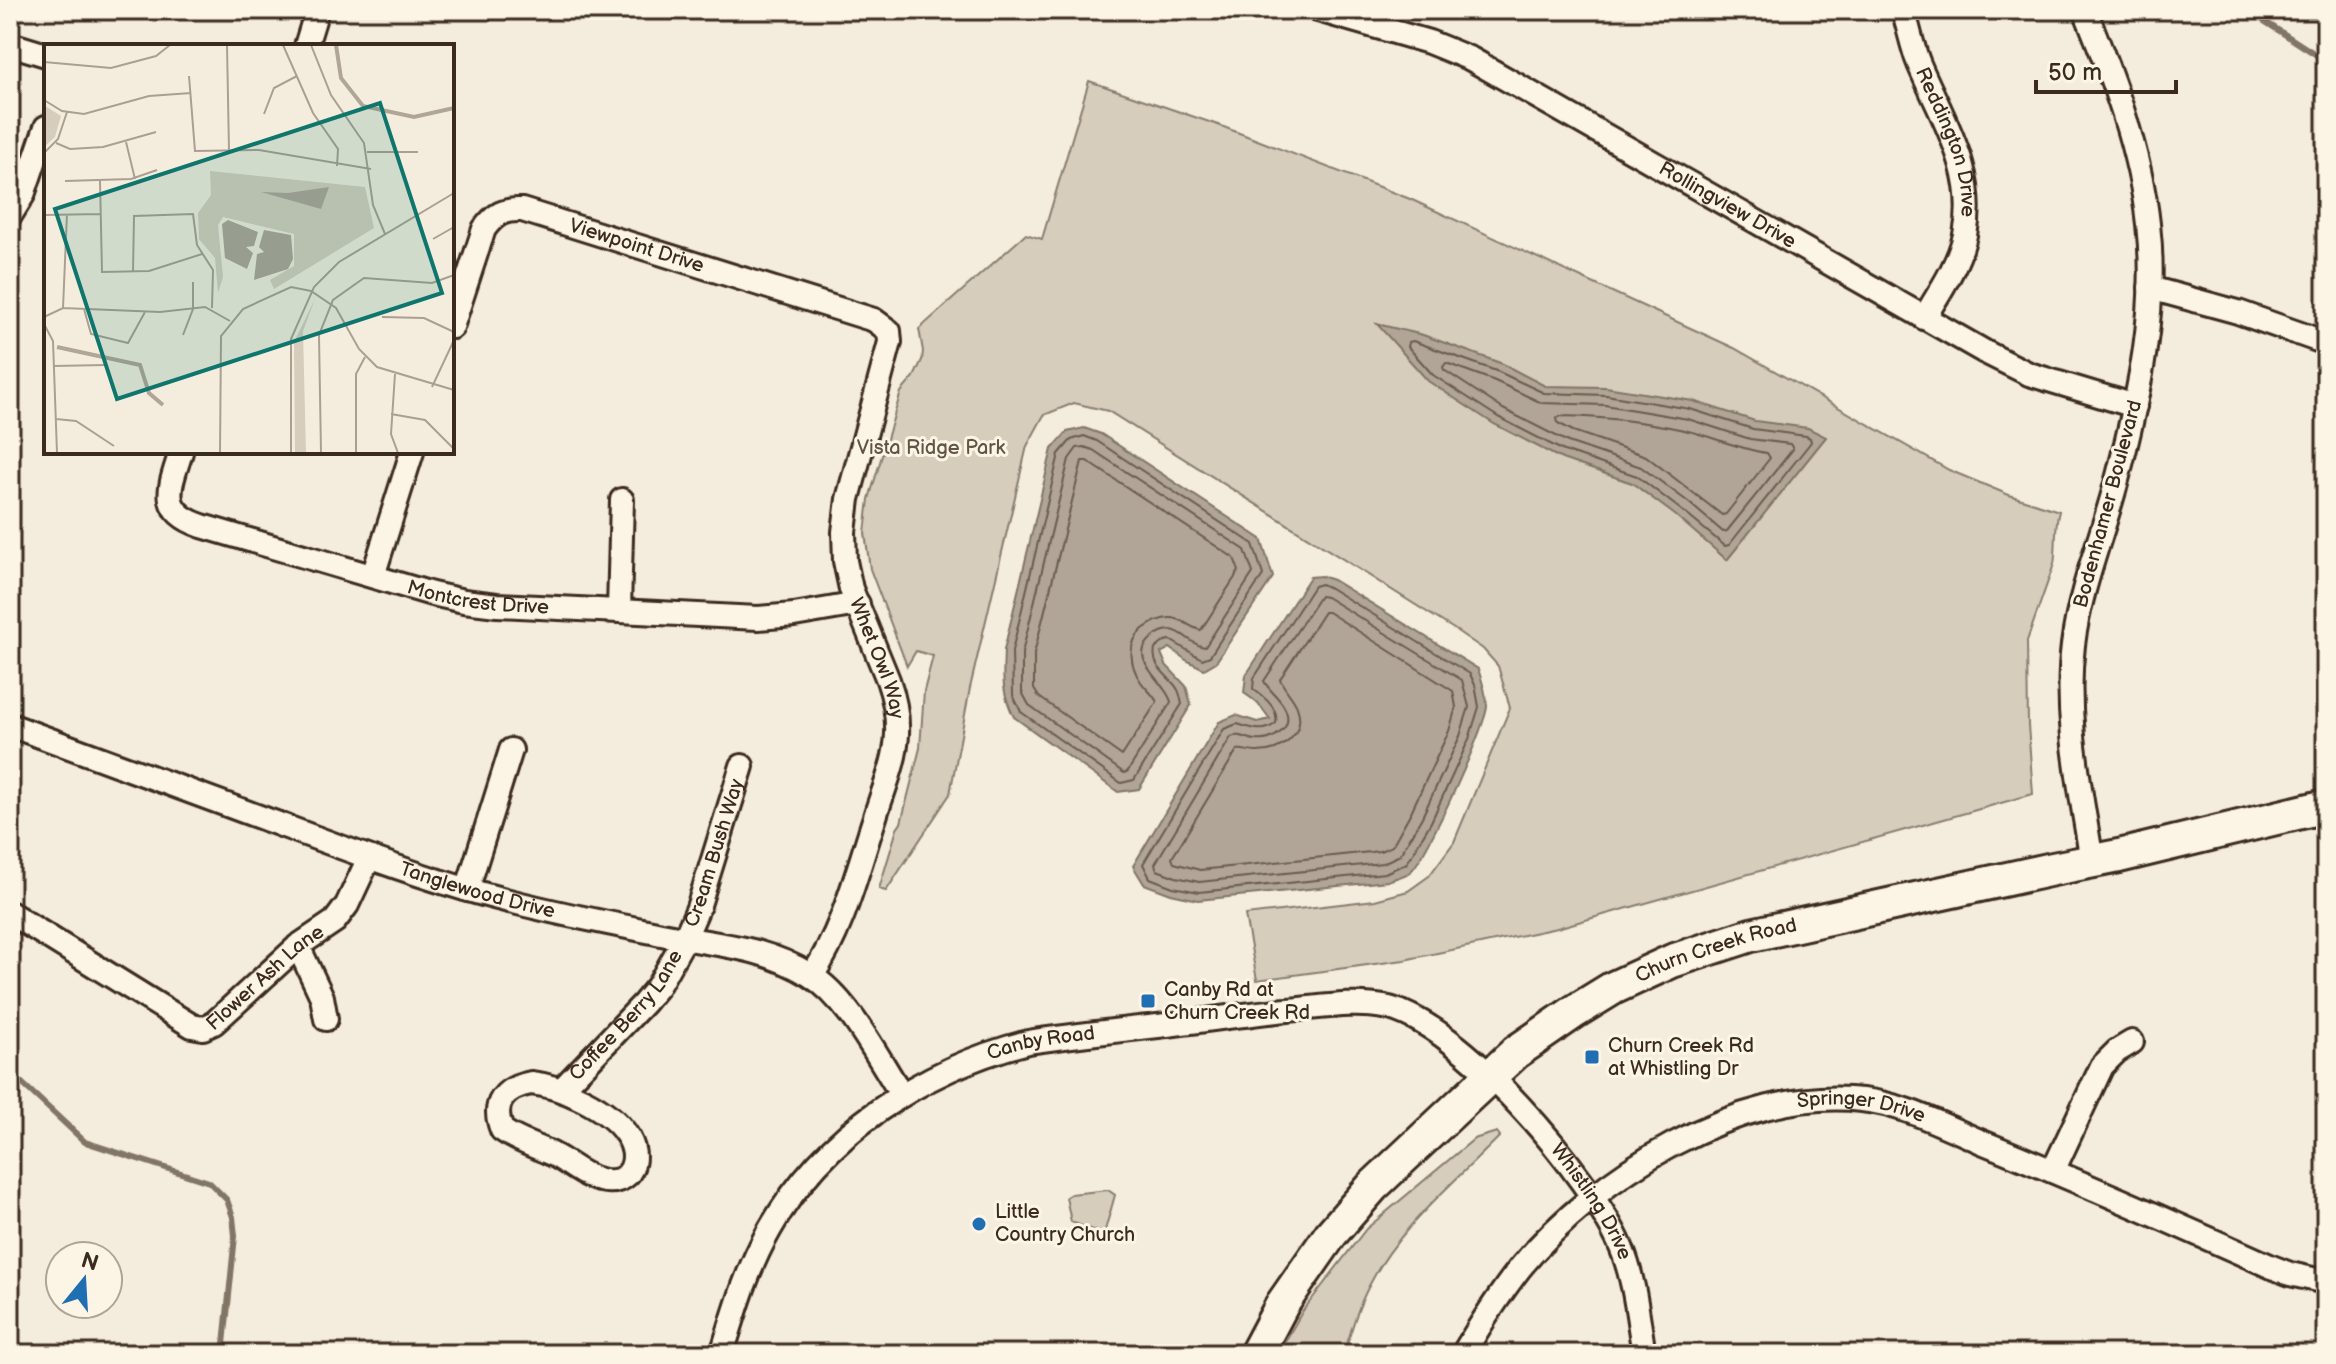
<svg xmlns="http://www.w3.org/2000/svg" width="2336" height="1364" viewBox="0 0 2336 1364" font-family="'Balsamiq Sans',sans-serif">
	<rect width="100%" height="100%" fill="#f4eddd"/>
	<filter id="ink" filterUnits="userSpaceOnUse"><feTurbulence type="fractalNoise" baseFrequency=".0125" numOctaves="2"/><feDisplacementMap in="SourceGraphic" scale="16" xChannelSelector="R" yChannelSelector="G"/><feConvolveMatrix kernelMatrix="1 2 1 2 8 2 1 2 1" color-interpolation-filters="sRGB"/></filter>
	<g filter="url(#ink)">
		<path fill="#d6cdbd" stroke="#887c6e" stroke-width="2" d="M1089,81l132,45 189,73 324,149 215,122 60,25 50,16c-5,18 -2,35 -5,53l-27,77 1,84 5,69 -476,134 -153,32 -147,20 -12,-65 130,-15 33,-9 21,-15 25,-34 56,-134 -12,-42 -15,-17 -26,-18 -349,-220 -34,-8 -30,12 -17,31 -57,242 -20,106 -64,97 -7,-2 18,-60 4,-6 19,-75 4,-57 9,-35 -17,-5 -9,15 -37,-97 -5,-36 4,-34 32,-107 13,-15 8,-17 1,-9 -4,-22 107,-95 16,5z
			M1497,1132l3,4c-45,46 -101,91 -130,148 -12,22 -19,47 -26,70h-66l24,-42 64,-83 108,-90z
			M1108,1190l7,5 -11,39 -33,-12 -5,-25 5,-3z"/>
		<path fill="#b0a596" stroke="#817466" stroke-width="2" d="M1377,324l46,11 80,29 42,22 61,1 87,14 62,20 53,7 18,9 -99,123 -52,-45 -43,-32 -70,-24 -68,-35 -66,-43z
			M1084,428l17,6 160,105 12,38 -57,85 -12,7 -18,-9 -16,-12 -9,5 5,12 20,21 5,19 -52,84 -21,3 -104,-75c-13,-26 -11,-39 -10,-67l48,-201 15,-17z
			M1321,576l12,4 145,89c4,11 8,24 9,37 0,18 -62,154 -76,165 -5,5 -16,7 -23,10l-190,19 -27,-6 -27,-10 -11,-18 86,-144 17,-7 21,7 13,-3 -12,-16 -14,-10 2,-18 64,-98z"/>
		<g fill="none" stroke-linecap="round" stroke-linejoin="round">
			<path stroke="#6a5b4e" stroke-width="2" d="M1413,341l86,31 45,21 62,2 84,14 63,20 53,7 4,2 1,4 -82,103 -4,1 -45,-37 -43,-33 -73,-25 -66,-34 -65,-42 -25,-28 1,-5z
				M1446,363l49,18 47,22 63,2 83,14 62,20 40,5 3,5 -66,82 -4,1 -36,-31 -46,-34 -73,-25 -65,-33 -59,-39 -1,-3z
				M1561,416c41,1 82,5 123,14 28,6 54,19 83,23l3,5 -44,56 -4,1 -76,-59 -73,-25 -15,-8 -1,-5z
				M1084,436l13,5 156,103 10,31 -53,81 -8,3 -32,-19 -5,1 -10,8c-4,20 15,26 23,41 2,3 3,11 4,14l-48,76 -13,3 -100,-71 -8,-17 -1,-44 47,-197 12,-14z
				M1084,447l9,3 152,100 8,23 -48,74c-13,-1 -21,-16 -34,-17 -7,0 -13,3 -18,7 -29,22 14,45 18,65l-43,69 -4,2 -95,-68 -7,-13v-39l47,-194 8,-11z
				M1082,461h5l147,97 5,13 -38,59c-10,-1 -17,-11 -29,-12 -10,-1 -21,5 -29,11 -17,14 -13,37 -2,53 5,7 12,12 16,20l-35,54 -83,-59 -5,-8v-35z
				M1321,584l9,4 140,86 5,11 4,22 -10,32 -38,83 -24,41 -22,10 -186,19 -26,-5 -23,-9 -7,-14 81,-135 13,-5c14,4 27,10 39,-1 3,-15 -12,-26 -23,-34l1,-11 60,-92z
				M1320,596l6,1 136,83 7,27 -9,29 -38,81 -22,38 -17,8 -184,19 -23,-5 -19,-7 -2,-6 76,-127c9,-4 14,2 24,3 16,2 38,-10 31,-29 -4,-12 -17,-20 -22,-30z
				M1324,612h4l125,79 3,16 -7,24 -38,81 -19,34 -12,5 -180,19 -26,-7 -2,-5 65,-108c7,-1 12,2 19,2 25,1 51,-18 41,-45 -4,-10 -13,-18 -17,-28z"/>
			<path stroke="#817466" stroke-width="6" d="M2252,10l12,11 62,40
				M10,1072l75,70 124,40 18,18 6,17 2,19 -12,118"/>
			<defs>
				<g id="street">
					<path id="s1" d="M1318,10l111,32 42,17 514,293 44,22 106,32"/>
					<path id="s2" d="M1903,10c6,18 9,37 16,54 23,55 59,107 46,171 -6,29 -26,58 -41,83"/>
					<path d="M2085,10c28,69 55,140 63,214 10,84 -9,171 -30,252 -14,56 -38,111 -45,169 -9,73 8,145 19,217"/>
					<path d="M10,44l36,11"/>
					<path d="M306,46l11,-36"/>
					<path d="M10,216l13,-21 23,-68"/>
					<path d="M2150,288l88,24 88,31"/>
					<path id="s3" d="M452,327l32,-98c11,-15 20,-20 38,-19l352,110 15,11 1,11 -42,157 -4,33 1,29 6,28 37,91c6,17 10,35 9,54 -1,28 -14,56 -22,83 -18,54 -31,111 -63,159"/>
					<path id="s4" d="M181,452c-11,35 -24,59 21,74l230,68 32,7 33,4 261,13 36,-3 64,-11"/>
					<path d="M373,576l39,-124"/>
					<path d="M619,609l3,-109"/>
					<path id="s5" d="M10,725c85,31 170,63 255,94 67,25 133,50 200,70 68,20 138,33 207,47 51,10 92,11 138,39 39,24 67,82 92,120"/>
					<path d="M467,890l44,-140"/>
					<path id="s6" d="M10,913l182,113 11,2 11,-5 84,-77 37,-25 12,-16 22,-47"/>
					<path d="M298,946l24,51 4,22"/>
					<path d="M531,1083c30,3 78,25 95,51 17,23 6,54 -26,46 -18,-4 -32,-18 -48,-26 -17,-8 -34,-13 -50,-24 -11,-27 2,-42 29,-47z"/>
					<path id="s7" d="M562,1089l82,-86 14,-17 27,-48 13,-30 44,-142"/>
					<path d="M2053,1171l49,-105 15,-15 15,-9"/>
					<path id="s8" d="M722,1354c13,-43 25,-85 48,-125 54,-96 153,-160 258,-187 46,-7 93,-12 139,-17 40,-5 80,-11 120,-15 31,-2 66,-9 97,-3 75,13 208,171 237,240 14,33 17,72 23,107"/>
					<path id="s9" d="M1463,1354c17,-29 36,-59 57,-86 75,-92 219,-182 342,-168 41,4 82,26 120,42 97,39 194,82 290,125l18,7 36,8"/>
				</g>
				<g id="secondary">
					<path id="s10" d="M1256,1354l27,-51 48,-69 42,-48 143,-134 58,-40 39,-24 59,-27 79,-26 302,-66 66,-13 207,-50"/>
				</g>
			</defs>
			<use href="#street" stroke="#3b2a1e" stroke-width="28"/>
			<use href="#secondary" stroke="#3b2a1e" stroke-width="38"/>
			<use href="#street" stroke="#fcf5e5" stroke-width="22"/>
			<use href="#secondary" stroke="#fcf5e5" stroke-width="32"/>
		</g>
	</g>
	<g fill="#1f6fb2" stroke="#fcf5e5" stroke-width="3">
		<rect x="1140" y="993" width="16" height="16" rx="4"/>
		<rect x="1584" y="1049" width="16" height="16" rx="4"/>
		<circle cx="979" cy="1224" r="8"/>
	</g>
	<g text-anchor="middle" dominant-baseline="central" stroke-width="6" stroke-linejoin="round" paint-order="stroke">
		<g font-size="20" fill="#3b2a1e" stroke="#fcf5e5">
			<text stroke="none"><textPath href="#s2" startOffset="140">Reddington Drive</textPath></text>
			<text stroke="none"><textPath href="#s1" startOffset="456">Rollingview Drive</textPath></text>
			<text stroke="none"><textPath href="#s3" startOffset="268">Viewpoint Drive</textPath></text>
			<text transform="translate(2108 504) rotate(-75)">Bodenhamer Boulevard</text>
			<text stroke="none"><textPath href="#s4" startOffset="378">Montcrest Drive</textPath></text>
			<text stroke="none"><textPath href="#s3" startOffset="874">Whet Owl Way</textPath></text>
			<text stroke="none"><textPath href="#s7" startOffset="286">Cream Bush Way</textPath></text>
			<text stroke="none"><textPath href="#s5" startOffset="496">Tanglewood Drive</textPath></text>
			<text stroke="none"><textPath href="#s10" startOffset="628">Churn Creek Road</textPath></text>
			<text stroke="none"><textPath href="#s6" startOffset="306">Flower Ash Lane</textPath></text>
			<text stroke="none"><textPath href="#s7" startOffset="98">Coffee Berry Lane</textPath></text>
			<text stroke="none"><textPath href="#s8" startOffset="474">Canby Road</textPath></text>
			<text stroke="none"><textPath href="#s9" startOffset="498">Springer Drive</textPath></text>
			<text stroke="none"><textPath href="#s8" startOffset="1110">Whistling Drive</textPath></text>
		</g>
		<g font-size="20" fill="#625346" stroke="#fcf5e5">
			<text x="931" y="448">Vista Ridge Park</text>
		</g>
		<g font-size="20" fill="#3b2a1e" stroke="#fcf5e5" text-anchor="start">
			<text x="1164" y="990">Canby Rd at<tspan x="1164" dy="23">Churn Creek Rd</tspan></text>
			<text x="1608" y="1046">Churn Creek Rd<tspan x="1608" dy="23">at Whistling Dr</tspan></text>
			<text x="995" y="1212">Little<tspan x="995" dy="23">Country Church</tspan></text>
		</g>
	</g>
	<g transform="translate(44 44)">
		<rect width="410" height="410" fill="#f4eddd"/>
		<path d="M0,61l17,11 -6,21 -11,10zM166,127l155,16 9,41 -100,61 -4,-9 24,-14v-32l-71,-17 -5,8 5,52 -5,16 -3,-35 -16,-19 -1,-26 13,-18zM271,255l-12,32 3,122h-11l-1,-111z" fill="#d6cdbd"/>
		<path d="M285,143l-8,22 -60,-17 27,1zM184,176l30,12 -4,14 -8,1 7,6 -6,16 -22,-11 -3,-34zM220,186l27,5 2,24 -5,10 -34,11 3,-26 7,-2 -5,-5z" fill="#b0a596"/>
		<path fill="none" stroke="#b0a596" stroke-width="4" d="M292,1l5,33 22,28 51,11 40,-9M13,303l83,18 9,28 14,12"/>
		<path fill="none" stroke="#aa9f91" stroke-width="2" d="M183,1l2,106M239,1l30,68 25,36 -1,17M267,1l20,50 33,48 9,62 12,29M0,18l67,6 45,-12 14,-11M145,32l6,75 64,-1 112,19M0,56l18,11 22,3 65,-18 42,-3M220,70l10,-26 23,-12M82,98l9,37M12,99l14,6 33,-2 53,-15M323,108h51M0,109l14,-14 9,-27M21,137l66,-2 26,-9M56,137l2,91 47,-1 53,-17M0,171l56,-1M389,195l21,-12M89,228l1,-56 59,-2 4,31 16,25 -1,38M19,264l4,-94M40,265l7,25 37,9 17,-31M0,273l19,-9 97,4 45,-5 25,14M338,273l42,1 30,14M0,280l9,17 4,112M139,291l10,-26v-27M9,322l53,-1M351,330l-4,60 7,19M388,343l22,-47M347,370l34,6 29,29M12,375l20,2 38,25M176,409l1,-117 22,-27 48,-22 20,4 25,17 23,41 18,18 77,23M247,409v-114l23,-52 25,-25 115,-69M277,409l-2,-118 14,-35 31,-22 68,5 22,-8M312,409v-79l9,-17"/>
		<path fill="#0f766e" fill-opacity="0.15" stroke="#0f766e" stroke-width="4" d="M336,59l62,190 -325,106 -62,-190z"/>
		<rect width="410" height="410" fill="none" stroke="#3b2a1e" stroke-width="4"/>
	</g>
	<rect width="2336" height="1364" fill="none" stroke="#fcf5e5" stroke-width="40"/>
	<rect x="20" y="20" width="2296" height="1324" fill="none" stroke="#3b2a1e" stroke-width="3" filter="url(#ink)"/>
	<g transform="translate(84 1280) rotate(18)"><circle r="38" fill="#fcf5e5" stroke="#afa495" stroke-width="2"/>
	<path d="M0-6L14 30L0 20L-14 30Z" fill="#1f6fb2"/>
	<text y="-12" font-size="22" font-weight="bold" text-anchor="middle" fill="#3b2a1e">N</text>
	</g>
	<path d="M2036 80v12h140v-12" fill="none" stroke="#3b2a1e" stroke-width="4"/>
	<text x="2048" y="80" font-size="24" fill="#3b2a1e" stroke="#fcf5e5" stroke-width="6" paint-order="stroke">50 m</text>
</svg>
